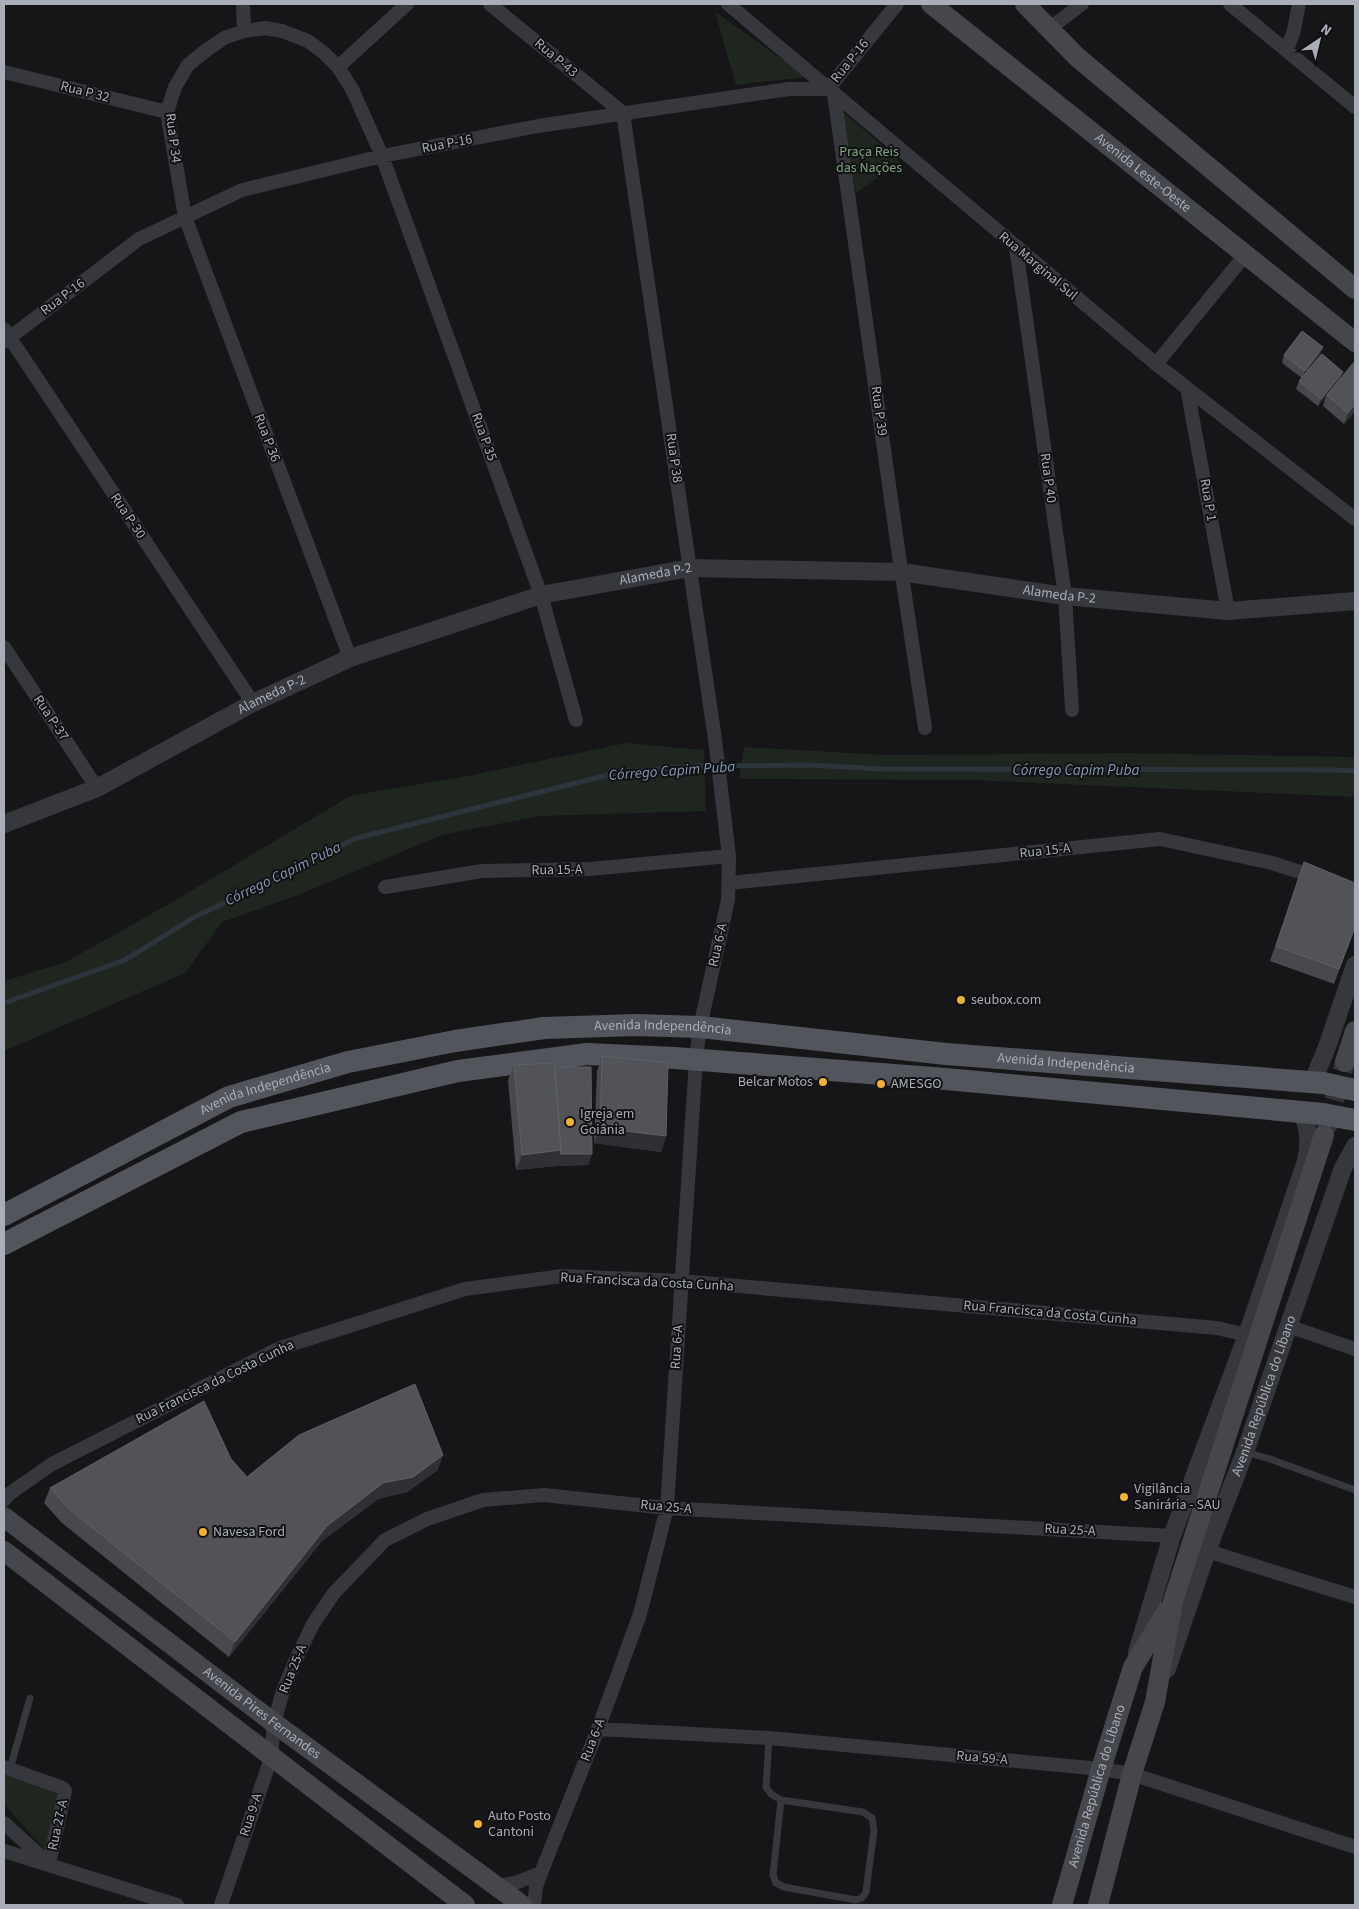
<svg xmlns="http://www.w3.org/2000/svg" width="1359" height="1909" viewBox="0 0 1359 1909" font-family="'Source Sans 3',sans-serif">
	<rect width="100%" height="100%" fill="#161618"/>
	<path fill="#1e261f" d="M715,12l92,65 -71,8z
		M841,110l60,52 -45,31z
		M626,743l78,7 2,61 -166,5 -98,19 -144,60 -76,27 -37,51 -181,78v-70l62,-19 108,-61 178,-106 106,-17z
		M744,747l141,8 240,-2 230,4v40l-382,-17 -234,-1z
		M4,1772l54,16 -12,63 -42,-47z"/>
	<g fill="none" stroke-linecap="round" stroke-linejoin="round">
		<path stroke="#2c353c" stroke-width="5" d="M4,1003l121,-43 68,-42 164,-80 263,-66 76,-6 112,-1 75,4 450,1 22,1"/>
		<path stroke="#333438" stroke-width="20" stroke-dasharray="20 10" stroke-linecap="butt" d="M1326,1129l19,-67"/>
		<path stroke="#37383d" stroke-width="7" d="M1245,1452l25,7 85,31
			M769,1738l-3,49 5,7 10,6 82,12 9,6 2,12 -8,62 -4,6 -6,2 -72,-13 -8,-4 -3,-8 8,-75
			M10,1769l20,-71"/>
		<path stroke="#37383d" stroke-width="14" d="M243,4l1,27
			M490,4l133,109 71,484 21,142 14,117 -1,44 -28,127 -4,32 -29,449 -27,106 -42,115 -57,144 -5,14 -2,18
			M728,4l428,360 199,155
			M1230,4l125,103
			M1049,29l33,-25
			M1287,50l7,-20 5,-26
			M338,67l69,-63
			M4,72l163,40
			M834,94l65,462 26,172
			M1016,247l49,349 7,114
			M4,329l249,374
			M4,342l135,-103 103,-49 140,-34 156,-30 251,-37h39l69,-85
			M1156,364l90,-110
			M1187,388l41,223
			M4,647l93,141
			M350,658l-165,-441 -18,-105 8,-25 13,-22 16,-13 20,-14 20,-7 21,-3 17,3 26,10 16,12 14,14 14,22 30,67 159,439 35,125
			M729,883l431,-44 112,24 46,15
			M385,887l97,-16 108,-2 139,-13
			M1288,1326l67,23
			M4,1500l5,-6 43,-30 228,-116 185,-59 97,-13 119,5 536,47 30,7
			M1207,1551l148,46
			M598,1729l171,9 332,31 31,5 223,73
			M4,1767l59,21 2,3 -16,73 -45,-41
			M4,1851l173,54
			M497,1886l18,-3 26,-10
			M221,1905l50,-147 3,-35 9,-32 14,-34 16,-33 21,-31 51,-53 42,-21 56,-19 61,-5 123,13 505,28"/>
		<g stroke="#37383d" stroke-width="18">
			<path id="s1" d="M4,824l93,-36 156,-85 97,-45 191,-63 149,-27 211,4 164,24 163,15 127,-10"/>
			<path d="M1313,1081l14,-34 28,-82"/>
			<path d="M1137,1652l35,-116 75,-201 59,-174c4,-18 3,-31 -4,-49"/>
			<path id="s2" d="M1167,1669l40,-118 38,-99 98,-284 12,-22"/>
		</g>
		<g stroke="#45474d" stroke-width="20">
			<path id="s3" d="M931,4l424,338"/>
			<path d="M1025,4l52,53 278,232"/>
			<path d="M1345,1062l10,-31"/>
			<path id="s4" d="M4,1517l270,206 248,182"/>
			<path d="M4,1551l461,354"/>
			<path id="s5" d="M1062,1905l39,-136 32,-102 34,-56"/>
			<path d="M1098,1905l34,-131 23,-72 18,-101 151,-466"/>
		</g>
		<g stroke="#53555c" stroke-width="22">
			<path id="s6" d="M4,1215l225,-118 119,-35 107,-21 89,-13 92,-3 64,2 246,27 377,29"/>
			<path d="M4,1244l237,-122 217,-51 129,-17 88,4 271,21 377,35"/>
		</g>
		<path stroke="#53555c" stroke-width="22" d="M1323,1083l32,7
			M1323,1114l32,6"/>
	</g>
	<path fill="#47494d" d="M1284,355h36l-8,11 28,12 15,33 -11,13 -21,-18 3,-10 -8,10 -22,-17 3,-8 3,-3 -20,-15z
		M1304,862l51,66 -21,56 -64,-23z
		M602,1056l64,80 -5,16 -67,-9 3,-72z
		M514,1065l41,2 37,87 -4,11 -32,1 -40,4 -8,-90z
		M231,1459l16,18 191,-7 -31,22 -29,7 -56,42 -93,116 -167,-134 -18,-20 6,-15z"/>
	<path fill="#2f3033" d="M1323,347l-3,8 -18,23 3,-7z
		M1343,372l-3,7 -22,27 3,-7z
		M1355,404v7l-11,13 4,-11z
		M600,1128l66,8 -5,16 -67,-9z
		M561,1150l31,4 -4,11 -32,1 -40,4 6,-15z
		M443,1455l-5,15 -31,22 -29,7 -56,42 -93,116 6,-15 92,-116 56,-43z"/>
	<path fill="#525359" stroke="#5f6168" d="M1302,331l21,16 -18,24 -21,-16z
		M1322,354l21,18 -22,27 -22,-18z
		M1355,361v43l-7,9 -21,-18z
		M1304,862l51,21v44l-16,42 -63,-23z
		M602,1056l66,7 -2,73 -66,-8z
		M554,1063l7,87 -39,5 -8,-90z
		M555,1067h36l1,87h-32l1,-4z
		M415,1384l28,71 -30,22 -30,6 -56,43 -92,116 -167,-134 -18,-20 154,-87 27,58 16,18 52,-42z"/>
	<g fill="#f2b134" stroke="#111113" stroke-width="2">
		<circle cx="961" cy="1000" r="5"/>
		<circle cx="823" cy="1082" r="5"/>
		<circle cx="881" cy="1084" r="5"/>
		<circle cx="570" cy="1122" r="5"/>
		<circle cx="1124" cy="1497" r="5"/>
		<circle cx="203" cy="1532" r="5"/>
		<circle cx="478" cy="1824" r="5"/>
	</g>
	<g text-anchor="middle" dominant-baseline="central" stroke-width="4" stroke-linejoin="round" paint-order="stroke">
		<g font-size="14" fill="#a8adb8" stroke="#111113">
			<text transform="translate(556 58) rotate(40)">Rua P-43</text>
			<text transform="translate(850 61) rotate(-51)">Rua P-16</text>
			<text transform="translate(85 92) rotate(14)">Rua P 32</text>
			<text transform="translate(173 138) rotate(83)">Rua P 34</text>
			<text transform="translate(447 144) rotate(-11)">Rua P-16</text>
			<text stroke="none"><textPath href="#s3" startOffset="271">Avenida Leste-Oeste</textPath></text>
			<text transform="translate(1038 266) rotate(40)">Rua Marginal Sul</text>
			<text transform="translate(63 297) rotate(-37)">Rua P-16</text>
			<text transform="translate(879 411) rotate(82)">Rua P 39</text>
			<text transform="translate(484 437) rotate(70)">Rua P 35</text>
			<text transform="translate(267 438) rotate(69)">Rua P 36</text>
			<text transform="translate(674 458) rotate(82)">Rua P 38</text>
			<text transform="translate(1048 478) rotate(82)">Rua P 40</text>
			<text transform="translate(1208 500) rotate(80)">Rua P 1</text>
			<text transform="translate(128 516) rotate(56)">Rua P-30</text>
			<text stroke="none"><textPath href="#s1" startOffset="702">Alameda P-2</textPath></text>
			<text stroke="none"><textPath href="#s1" startOffset="1108">Alameda P-2</textPath></text>
			<text stroke="none"><textPath href="#s1" startOffset="298">Alameda P-2</textPath></text>
			<text transform="translate(51 718) rotate(56)">Rua P-37</text>
			<text transform="translate(1045 851) rotate(-6)">Rua 15-A</text>
			<text transform="translate(557 870) rotate(-1)">Rua 15-A</text>
			<text transform="translate(718 945) rotate(-77)">Rua 6-A</text>
			<text stroke="none"><textPath href="#s6" startOffset="696">Avenida Independência</textPath></text>
			<text stroke="none"><textPath href="#s6" startOffset="1101">Avenida Independência</textPath></text>
			<text stroke="none"><textPath href="#s6" startOffset="291">Avenida Independência</textPath></text>
			<text transform="translate(647 1282) rotate(3)">Rua Francisca da Costa Cunha</text>
			<text transform="translate(1050 1313) rotate(5)">Rua Francisca da Costa Cunha</text>
			<text transform="translate(677 1347) rotate(-86)">Rua 6-A</text>
			<text transform="translate(215 1382) rotate(-26)">Rua Francisca da Costa Cunha</text>
			<text stroke="none"><textPath href="#s2" startOffset="290">Avenida República do Líbano</textPath></text>
			<text transform="translate(666 1507) rotate(5)">Rua 25-A</text>
			<text transform="translate(1070 1530) rotate(3)">Rua 25-A</text>
			<text transform="translate(293 1669) rotate(-68)">Rua 25-A</text>
			<text stroke="none"><textPath href="#s4" startOffset="324">Avenida Pires Fernandes</textPath></text>
			<text transform="translate(593 1740) rotate(-69)">Rua 6-A</text>
			<text transform="translate(982 1758) rotate(5)">Rua 59-A</text>
			<text stroke="none"><textPath href="#s5" startOffset="124">Avenida República do Líbano</textPath></text>
			<text transform="translate(251 1815) rotate(-72)">Rua 9-A</text>
			<text transform="translate(58 1825) rotate(-78)">Rua 27-A</text>
		</g>
		<g font-size="14" fill="#7fa381" stroke="#111113">
			<text x="869" y="152">Praça Reis<tspan x="869" dy="16">das Nações</tspan></text>
		</g>
		<g font-size="14" fill="#a8adb8" stroke="#111113" text-anchor="start">
			<text x="971" y="1000">seubox.com</text>
			<text x="813" y="1082" text-anchor="end">Belcar Motos</text>
			<text x="891" y="1084">AMESGO</text>
			<text x="580" y="1114">Igreja em<tspan x="580" dy="16">Goiânia</tspan></text>
			<text x="1134" y="1489">Vigilância<tspan x="1134" dy="16">Sanirária - SAU</tspan></text>
			<text x="213" y="1532">Navesa Ford</text>
			<text x="488" y="1816">Auto Posto<tspan x="488" dy="16">Cantoni</tspan></text>
		</g>
		<g font-size="15" font-style="italic" fill="#7f9bb3" stroke="#111113">
			<text x="1076" y="770">Córrego Capim Puba</text>
			<text transform="translate(672 771) rotate(-4)">Córrego Capim Puba</text>
			<text transform="translate(283 874) rotate(-26)">Córrego Capim Puba</text>
		</g>
	</g>
	<rect width="1359" height="1909" fill="none" stroke="#a8adb8" stroke-width="10"/>
	<g transform="translate(1319 40) rotate(35)" stroke="#111113" stroke-width="4" paint-order="stroke">
	<path d="M0-4L9 19L0 12L-9 19Z" fill="#a8adb8"/>
	<text y="-8" font-size="14" font-weight="bold" text-anchor="middle" fill="#a8adb8">N</text>
	</g>
</svg>
